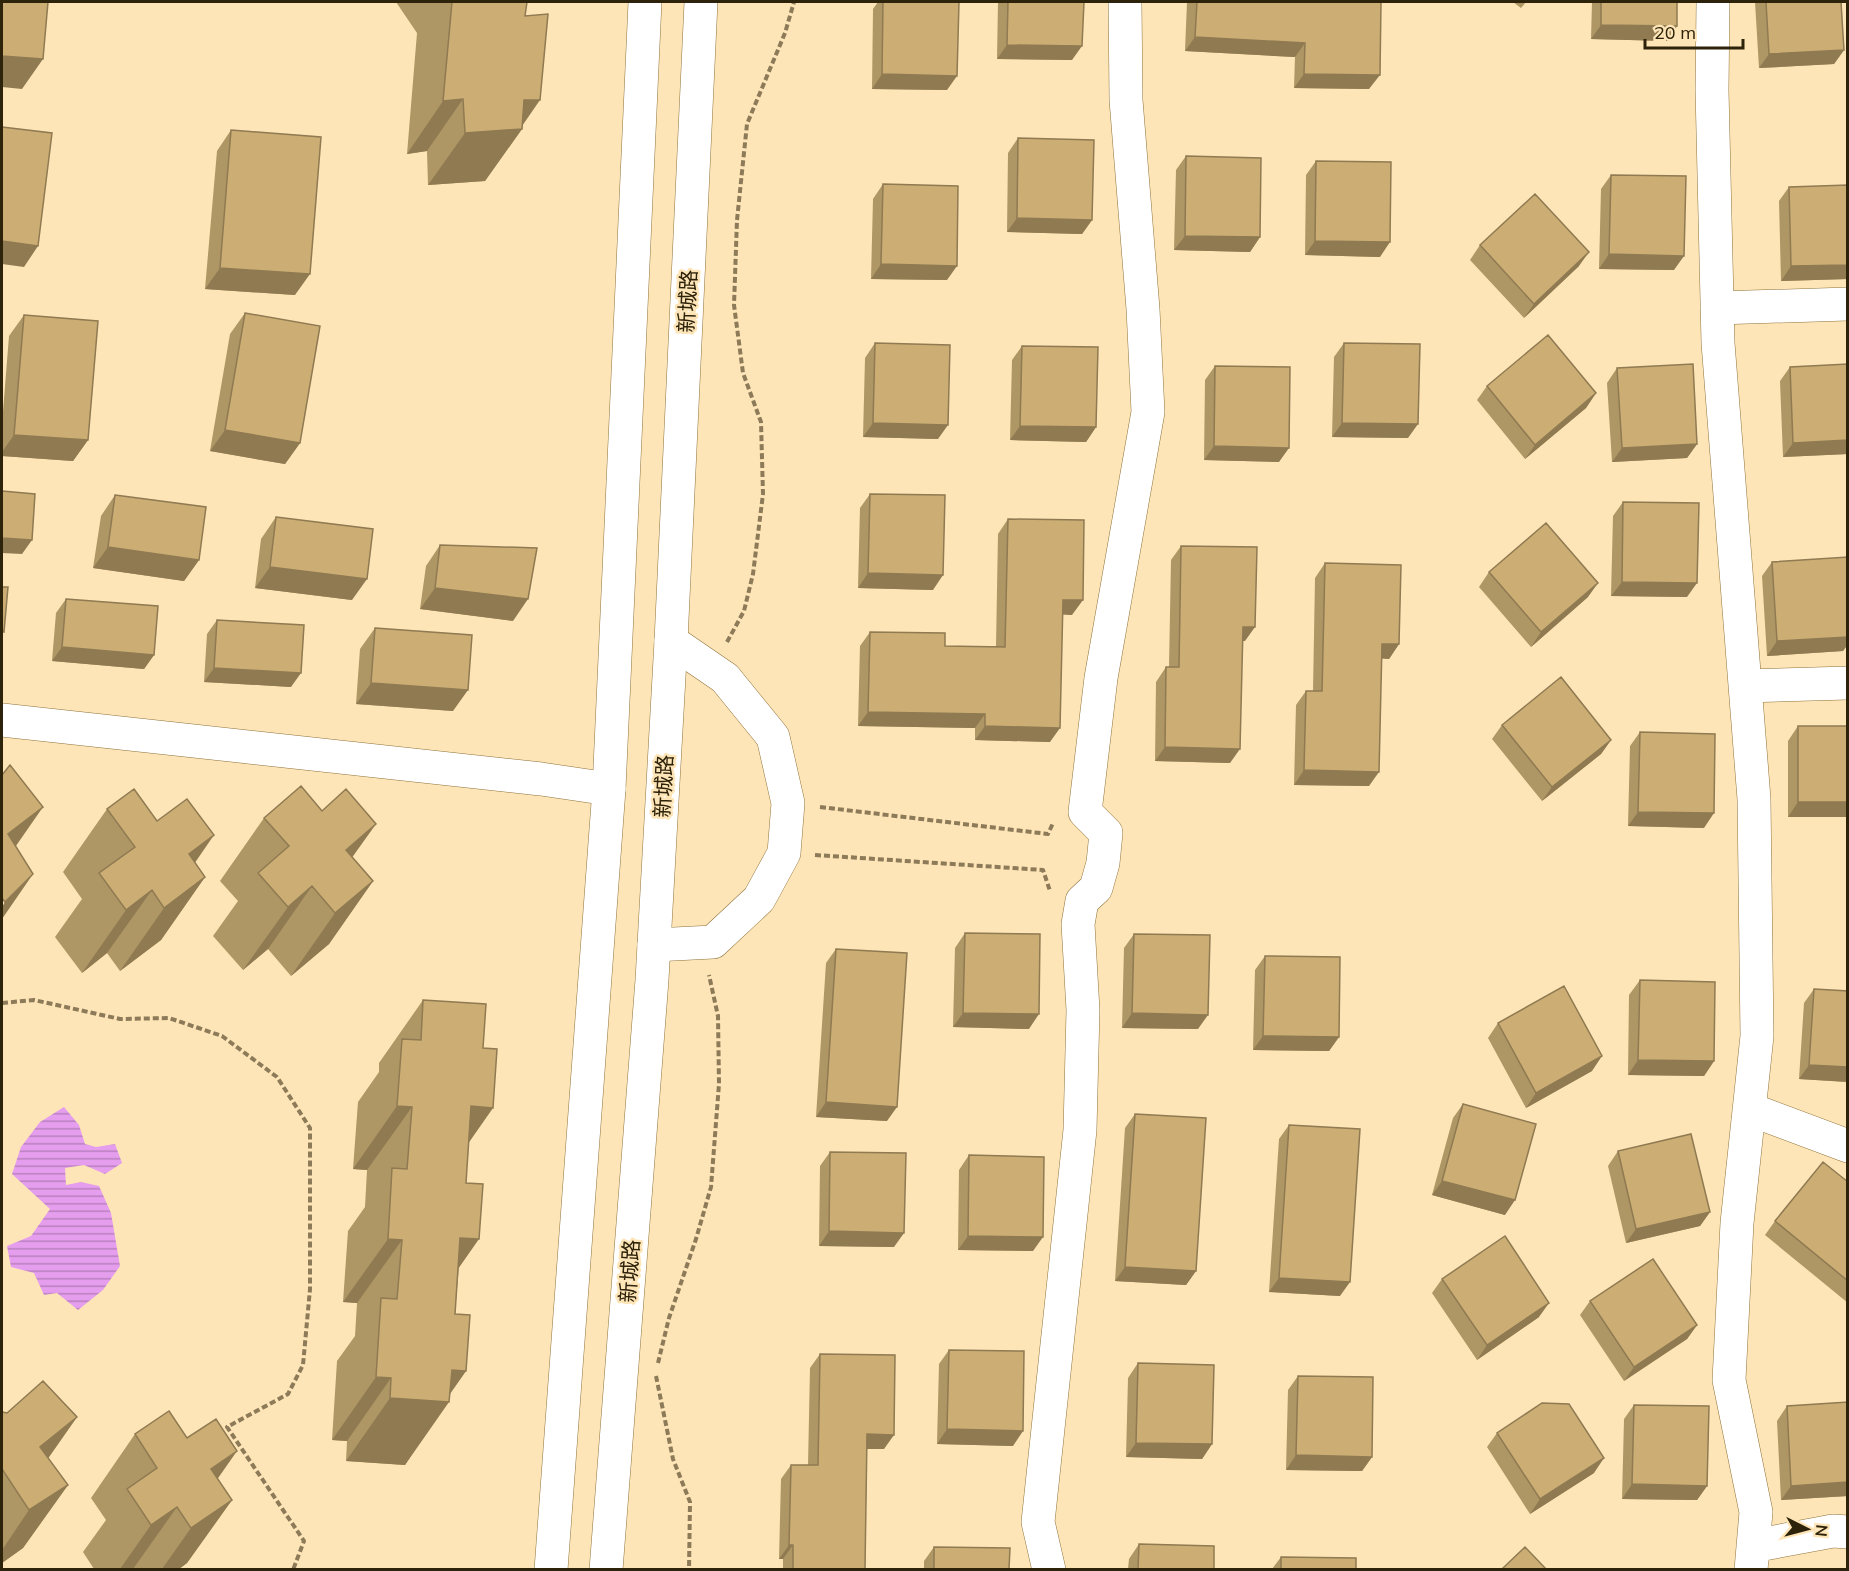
<svg xmlns="http://www.w3.org/2000/svg" width="1849" height="1571" viewBox="0 0 1849 1571" font-family="Mulish,'Noto Sans SC',sans-serif">
	<defs>
		<pattern id="water-rules" width="6" height="5" patternUnits="userSpaceOnUse" patternTransform="scale(1.5)"><rect width="6" height="5" fill="#e59eee"/><path d="M0 2.5h6" fill="none" stroke="#ba80bf"/></pattern>
	</defs>
	<rect width="100%" height="100%" fill="#fee5b7"/>
	<path fill="url(#water-rules)" d="M64,1107l15,18 6,19 11,3 19,-3 7,19 -17,11 -21,-9 -19,3 1,17 15,-3 18,4 12,27 9,53 -17,24 -25,20 -21,-17 -13,2 -10,-22 -23,-6 -4,-21 24,-10 19,-27 -38,-35 9,-27 19,-25z"/>
	<g fill="none" stroke-linecap="round" stroke-linejoin="round">
		<defs>
			<path id="minor" d="M1713,2l-1,88 6,253 36,456 3,237 -20,187 -8,157 27,132 -5,58
				M1717,308l131,-4
				M1745,686l103,-3
				M2,720l539,59 68,10
				M654,945l59,-3 46,-43 25,-46 4,-50 -15,-66 -48,-59 -54,-37
				M1749,1109l99,37
				M1753,1546l80,-15 15,1
				M1049,1570l-11,-48 42,-392 3,-120 -5,-86 4,-23 14,-13 7,-25 3,-30 -21,-21 16,-134 47,-266 -5,-103 -17,-209 -1,-98"/>
			<path id="major" d="M551,1570l58,-781 36,-787
				M606,1570l46,-590 19,-339 30,-639"/>
		</defs>
		<use href="#minor" stroke="#8f733b" stroke-width="34"/>
		<use href="#major" stroke="#8f733b" stroke-width="34"/>
		<path stroke="#8c7a58" stroke-width="4" stroke-dasharray="6 3" stroke-linecap="butt" d="M727,642l17,-31 9,-37 10,-80 -2,-72 -18,-49 -9,-68 3,-85 10,-96 38,-91 9,-31
			M820,807l228,27 5,-11
			M815,855l228,15 7,21
			M2,1003l32,-3 86,19 49,-1 53,18 55,41 33,51v161l-7,76 -15,29 -61,33 77,114 -11,29
			M658,1363l11,-45 27,-79 15,-52 8,-103 -1,-68 -9,-41
			M656,1376l17,83 17,43 -1,68"/>
		<use href="#minor" stroke="#fff" stroke-width="33"/>
		<use href="#major" stroke="#fff" stroke-width="33"/>
	</g>
	<path fill="#af9665" d="M396,2h131l-2,14 -3,113 -37,52 -57,4 -1,-34 -20,3 10,-121z
		M878,2h81l-12,88 -75,-1 1,-80z
		M998,2h86l-12,58 -75,-1z
		M1187,2h194l-12,87 -75,-1 1,-31 -110,-6z
		M1513,2h13l-5,6z
		M1592,2h85v24l-10,15 -76,-2z
		M1755,2h86l3,48 -10,14 -75,4z
		M231,130l64,165 -90,-6 12,-138z
		M1018,138l74,82 -10,14 -75,-2 1,-79z
		M1186,156l74,81 -10,15 -76,-2 2,-80z
		M1316,161l64,96 -75,-2 1,-80z
		M1611,175l63,95 -75,-1 2,-80z
		M883,184l64,96 -76,-1 2,-80z
		M1848,185v94l-67,2 -2,-80 10,-14z
		M1480,245l99,21 -55,52 -54,-58z
		M245,313l55,130 -15,21 -75,-13 20,-117z
		M24,315l64,125 -15,21 -71,-5v-32l7,-88z
		M875,343l63,96 -75,-2 2,-79z
		M1344,343l64,95 -76,-1 2,-80z
		M1022,346l74,81 -10,15 -76,-2 2,-80z
		M1848,364v90l-65,3 -3,-76 10,-14z
		M1215,366l64,96 -75,-2 1,-80z
		M1617,368l80,76 -10,14 -75,4 -5,-79z
		M1487,386l109,7 -10,15 -61,51 -48,-59z
		M870,494l63,96 -75,-2 2,-80z
		M115,495l84,65 -15,21 -91,-13 8,-52z
		M1623,502l64,95 -76,-1 2,-80z
		M276,517l76,83 -97,-12 6,-49z
		M1008,519l64,96 -10,-1 -12,128 -75,-2v-12l-117,-2 2,-80 10,-14 75,14h51l2,-112z
		M440,545l73,76 -93,-12 6,-43z
		M1181,546l64,95h-2l-13,122 -75,-2 1,-79 10,-15h3l2,-107z
		M1848,557v87l-5,7 -76,5 -5,-80 10,-14z
		M1325,563l74,81 -10,15 -7,-1 -13,128 -75,-1 2,-80 10,-14h7l2,-113z
		M1489,572l99,25 -57,50 -52,-60z
		M66,599l88,56 -10,14 -92,-8 4,-48z
		M217,620l74,67 -87,-5 3,-48z
		M375,628l78,83 -97,-7 4,-55z
		M1502,725l109,15 -10,14 -59,47 -50,-62z
		M1798,726l50,91h-60v-76z
		M1640,732l64,96 -76,-2 2,-80z
		M107,809l50,12 38,42 10,14 -44,63 -41,31 -13,-18 -25,20 -27,-36 27,-38 -19,-27z
		M264,818l88,39 21,24 -44,63 -38,32 -23,-27 -25,21 -30,-34 25,-35 -18,-20z
		M965,933l64,96 -76,-2 2,-79z
		M1134,934l64,95 -76,-1 2,-80z
		M836,949l51,172 -71,-4 10,-154z
		M1265,956l74,81 -10,14 -76,-1 2,-80z
		M1640,980l74,81 -10,15 -76,-1 1,-80z
		M1814,989l34,93 -49,-3 5,-76z
		M423,1000l46,143 -14,171 11,57 -16,23 -45,71 -59,-4 1,-20 -15,-1 5,-79 18,-25 2,-33 -14,-1 5,-71 17,-24 2,-37 -14,-1 5,-67 21,-30v-9z
		M1498,1023l94,48 -66,37 -38,-70z
		M1463,1104l42,111 -73,-20 21,-77z
		M1135,1114l61,157 -10,14 -71,-4 10,-153z
		M1289,1125l51,171 -71,-4 10,-153z
		M1618,1151l92,61 -10,14 -74,17 -18,-77z
		M830,1152l64,95 -75,-1 1,-80z
		M969,1155l64,96 -75,-1 1,-80z
		M1848,1182v121l-83,-68 10,-14z
		M1442,1279l97,38 -62,43 -45,-67z
		M1590,1301l107,24 -10,14 -63,42 -44,-66z
		M949,1350l64,96 -76,-2 2,-80z
		M820,1354l64,95h-17l-2,120h-82v-10h-4l2,-80 10,-14h17l2,-97z
		M1138,1363l74,81 -10,15 -76,-2 2,-79z
		M1298,1376l74,81 -10,14 -76,-1 2,-80z
		M1848,1402v94l-67,4 -4,-79 10,-15z
		M1634,1405l73,81 -10,14 -75,-1 2,-80z
		M2,1412l75,5 -29,41 20,27 -45,63 -21,15z
		M1497,1433l97,40 -64,41 -43,-67z
		M135,1434l52,4 45,62 -45,63 -8,6h-85l-11,-17 23,-32 -15,-22z
		M1139,1544l75,25h-86l1,-10z
		M934,1547l75,22h-85v-8z
		M1281,1557l75,12h-84z"/>
	<path fill="#8f7a52" d="M1601,25l76,1 -10,15 -76,-2z
		M1195,37l110,6 -10,14 -110,-6z
		M1007,45l75,1 -10,14 -75,-1z
		M1844,50l-10,14 -75,4 10,-14z
		M2,56l41,3 -21,30 -20,-2z
		M882,74l75,2 -10,14 -75,-1z
		M1304,74l76,1 -11,14 -75,-1z
		M463,99l-36,52 -20,3 36,-53z
		M524,100h16l-20,29h2l-37,52 -57,4 37,-52z
		M1017,218l75,2 -10,14 -75,-2z
		M1185,236l75,1 -10,15 -76,-2z
		M2,241l36,5 -14,21 -22,-3z
		M1315,241l75,1 -10,15 -75,-2z
		M1589,252l-10,14 -55,52 10,-14z
		M1609,254l75,2 -10,14 -75,-1z
		M881,264l76,2 -10,14 -76,-1z
		M1848,265v14l-67,2 10,-15z
		M220,268l90,6 -15,21 -90,-6z
		M1596,393l-10,15 -61,51 10,-14z
		M873,423l75,2 -10,14 -75,-2z
		M1342,423l76,1 -10,14 -76,-1z
		M1020,426l76,1 -10,15 -76,-2z
		M225,430l75,13 -15,21 -75,-13z
		M14,435l74,5 -15,21 -71,-5v-4z
		M1848,440v14l-65,3 10,-14z
		M1697,444l-10,14 -75,4 10,-14z
		M1214,446l75,2 -10,14 -75,-2z
		M2,538l30,2 -10,14 -20,-1z
		M108,547l91,13 -15,21 -91,-13z
		M270,567l97,12 -15,21 -97,-12z
		M868,573l75,2 -10,15 -75,-2z
		M1622,582l75,1 -10,14 -76,-1z
		M1598,583l-10,14 -57,50 10,-15z
		M435,588l93,11 -15,22 -93,-12z
		M1063,600h20l-11,15 -19,-1z
		M1243,627h12l-10,14h-12z
		M1848,632v12l-5,7 -76,5 10,-15z
		M1382,644h17l-10,15 -17,-1z
		M62,647l92,8 -10,14 -92,-8z
		M214,668l87,5 -10,14 -87,-5z
		M371,683l97,7 -15,21 -97,-7z
		M868,712l117,2 -10,14 -117,-2z
		M985,726l75,2 -10,14 -75,-2z
		M1611,740l-10,14 -59,47 10,-14z
		M1165,747l75,2 -10,14 -75,-2z
		M1304,770l75,2 -10,14 -75,-1z
		M1798,802h50v15h-60z
		M43,807l-41,59 6,-32z
		M1638,812l76,1 -10,15 -76,-2z
		M376,824l-45,63 15,-37z
		M214,835l-44,64 19,-45z
		M33,874l-31,45v-12l3,-5z
		M205,877l-44,63 -41,31 44,-63z
		M373,881l-44,63 -38,32 44,-63z
		M312,886l-44,63 -25,21 45,-63z
		M152,890l-45,63 -25,20 44,-63z
		M963,1013l76,1 -10,15 -76,-2z
		M1132,1013l76,2 -10,14 -76,-1z
		M1263,1036l76,1 -10,14 -76,-1z
		M1602,1056l-10,15 -66,37 10,-15z
		M1638,1060l76,1 -10,15 -76,-1z
		M1809,1065l39,2v15l-49,-3z
		M826,1102l71,5 -10,14 -71,-4z
		M397,1106l15,1 -45,63 -14,-1z
		M471,1106l22,2 -44,63z
		M1442,1181l73,19 -10,15 -73,-20z
		M1710,1212l-10,14 -74,17 10,-14z
		M829,1231l75,2 -10,14 -75,-1z
		M968,1236l75,1 -10,14 -75,-1z
		M460,1238l19,1 -44,63z
		M388,1239l14,1 -45,63 -14,-1z
		M1125,1267l71,4 -10,14 -71,-4z
		M1279,1278l71,4 -10,14 -71,-4z
		M1549,1303l-10,14 -62,43 10,-15z
		M1697,1325l-10,14 -63,42 10,-14z
		M452,1370l14,1 -22,31h5l-44,63 -59,-4 44,-63z
		M376,1377l15,1 -44,63 -15,-1z
		M77,1417l-44,63 7,-33z
		M947,1429l76,2 -10,15 -76,-2z
		M867,1434l27,1 -10,14h-27z
		M1136,1443l76,1 -10,15 -76,-2z
		M237,1451l-44,63 18,-45z
		M1296,1455l76,2 -10,14 -76,-1z
		M1604,1458l-10,15 -64,41 10,-15z
		M1848,1482v14l-67,4 10,-14z
		M1632,1484l75,2 -10,14 -75,-1z
		M68,1485l-45,63 -21,15v-13l27,-40z
		M232,1500l-45,63 -8,6h-17l29,-41z
		M177,1507l-44,62h-13l31,-44z
		M789,1545h4l-10,14h-4z"/>
	<path fill="#ccae75" stroke="#8f7a52" stroke-width="1.5" d="M2,2h46l-5,57 -41,-3z
		M452,2h75l-2,14 23,-2 -8,86h-16l-2,29 -57,4 -2,-34 -20,2z
		M883,2h76l-2,74 -75,-2z
		M1008,2h76l-2,44 -75,-1z
		M1197,2h184l-1,73 -76,-1 1,-31 -110,-6z
		M1601,2h76v24l-76,-1z
		M1766,2h75l3,48 -75,4z
		M2,127l50,6 -14,113 -36,-5z
		M231,130l90,7 -11,137 -90,-6z
		M1018,138l76,2 -2,80 -75,-2z
		M1186,156l75,2 -1,79 -75,-1z
		M1316,161l75,1 -1,80 -75,-1z
		M1611,175l75,1 -2,80 -75,-2z
		M883,184l75,2 -1,80 -76,-2z
		M1848,185v80l-57,1 -2,-79z
		M1535,194l54,58 -55,52 -54,-59z
		M245,313l75,13 -20,117 -75,-13z
		M24,315l74,6 -10,119 -74,-5z
		M1548,335l48,58 -61,52 -48,-59z
		M875,343l75,2 -2,80 -75,-2z
		M1344,343l76,1 -2,80 -76,-1z
		M1022,346l76,1 -2,80 -76,-1z
		M1693,364l4,80 -75,4 -5,-80z
		M1848,364v76l-55,3 -3,-76z
		M1215,366l75,1 -1,81 -75,-2z
		M2,491l33,3 -3,46 -30,-2z
		M870,494l75,1 -2,80 -75,-2z
		M115,495l91,12 -7,53 -91,-13z
		M1623,502l76,1 -2,80 -75,-1z
		M276,517l97,12 -6,50 -97,-12z
		M1008,519l76,1 -1,80h-20l-3,128 -75,-2v-12l-117,-2 2,-80 75,1v13l60,1z
		M1546,523l52,60 -57,49 -52,-60z
		M440,545l97,3 -9,51 -93,-11z
		M1181,546l76,1 -2,80h-12l-3,122 -75,-2 1,-80h13z
		M1848,557v80l-71,4 -5,-79z
		M1325,563l76,2 -2,79h-17l-3,128 -75,-2 2,-79h16z
		M2,587h6l-4,45 -2,-1z
		M66,599l92,7 -4,49 -92,-8z
		M217,620l87,5 -3,48 -87,-5z
		M375,628l97,7 -4,55 -97,-7z
		M1561,677l50,63 -59,47 -50,-62z
		M1798,726h50v76h-50z
		M1640,732l75,2 -1,79 -76,-1z
		M10,765l33,42 -35,27 25,40 -28,28 -3,-4v-123z
		M301,786l21,25 24,-22 30,35 -30,26 27,31 -38,32 -23,-27 -24,21 -30,-34 31,-27 -25,-28z
		M134,789l23,32 30,-22 27,36 -25,19 16,23 -41,31 -12,-18 -26,20 -27,-37 36,-26 -28,-38z
		M965,933l75,1 -1,80 -76,-1z
		M1134,934l76,1 -2,80 -76,-2z
		M836,949l71,4 -10,154 -71,-5z
		M1265,956l75,1 -1,80 -76,-1z
		M1640,980l75,2 -1,79 -76,-1z
		M1564,986l38,70 -66,37 -38,-70z
		M1814,989l34,2v76l-39,-2z
		M423,1000l63,4 -3,44 14,1 -4,59 -22,-2 -5,77 17,1 -4,55 -19,-1 -5,76 15,1 -4,56 -14,-1 -3,32 -59,-4 1,-20 -15,-1 5,-79 16,1 5,-59 -14,-1 4,-71 15,1 5,-62 -15,-1 5,-67 19,1z
		M1463,1104l73,20 -21,76 -73,-19z
		M1135,1114l71,4 -10,153 -71,-4z
		M1289,1125l71,4 -10,153 -71,-4z
		M1691,1134l19,78 -74,17 -18,-78z
		M830,1152l76,1 -2,80 -75,-2z
		M969,1155l75,2 -1,80 -75,-1z
		M1823,1162l25,20v99l-73,-60z
		M1505,1236l44,67 -62,42 -45,-66z
		M1653,1259l44,66 -63,42 -44,-66z
		M949,1350l75,1 -1,80 -76,-2z
		M820,1354l75,1 -1,80 -27,-1 -2,135h-72v-24h-4l2,-80h27z
		M1138,1363l76,2 -2,79 -76,-1z
		M1298,1376l75,1 -1,80 -76,-2z
		M43,1381l34,36 -37,30 28,38 -39,25 -27,-41v-57l5,1z
		M1848,1402v80l-57,4 -4,-80z
		M1542,1403l27,1 35,54 -64,41 -43,-66z
		M1634,1405l75,1 -2,80 -75,-2z
		M169,1411l18,27 29,-19 21,32 -26,18 21,31 -41,28 -14,-21 -26,18 -24,-36 30,-21 -22,-34z
		M1139,1544l75,2v23h-76z
		M934,1547l76,1 -1,21h-75z
		M1525,1547l21,22h-44z
		M1281,1557l75,1v11h-75z"/>
	<g text-anchor="middle" dominant-baseline="central" stroke-width="5" stroke-linejoin="round" paint-order="stroke">
		<g font-size="21" fill="#2d220a" stroke="#fee5b7">
			<text transform="translate(687 301) rotate(-87)">新城路</text>
			<text transform="translate(663 786) rotate(-87)">新城路</text>
			<text transform="translate(629 1271) rotate(-86)">新城路</text>
		</g>
	</g>
	<rect width="1849" height="1571" fill="none" stroke="#2d220a" stroke-width="6"/>
	<g transform="translate(1807 1529) rotate(96)" stroke="#fee5b7" stroke-width="4.5" paint-order="stroke">
	<path d="M0-4.5L10 22L0 15L-10 22Z" fill="#2d220a"/>
	<text y="-9" font-size="16" font-weight="bold" text-anchor="middle" fill="#2d220a">N</text>
	</g>
	<path d="M1645 39v9h98v-9" fill="none" stroke="#2d220a" stroke-width="3"/>
	<text x="1654" y="39" font-size="18" fill="#2d220a" stroke="#fee5b7" stroke-width="4.5" paint-order="stroke">20 m</text>
</svg>
